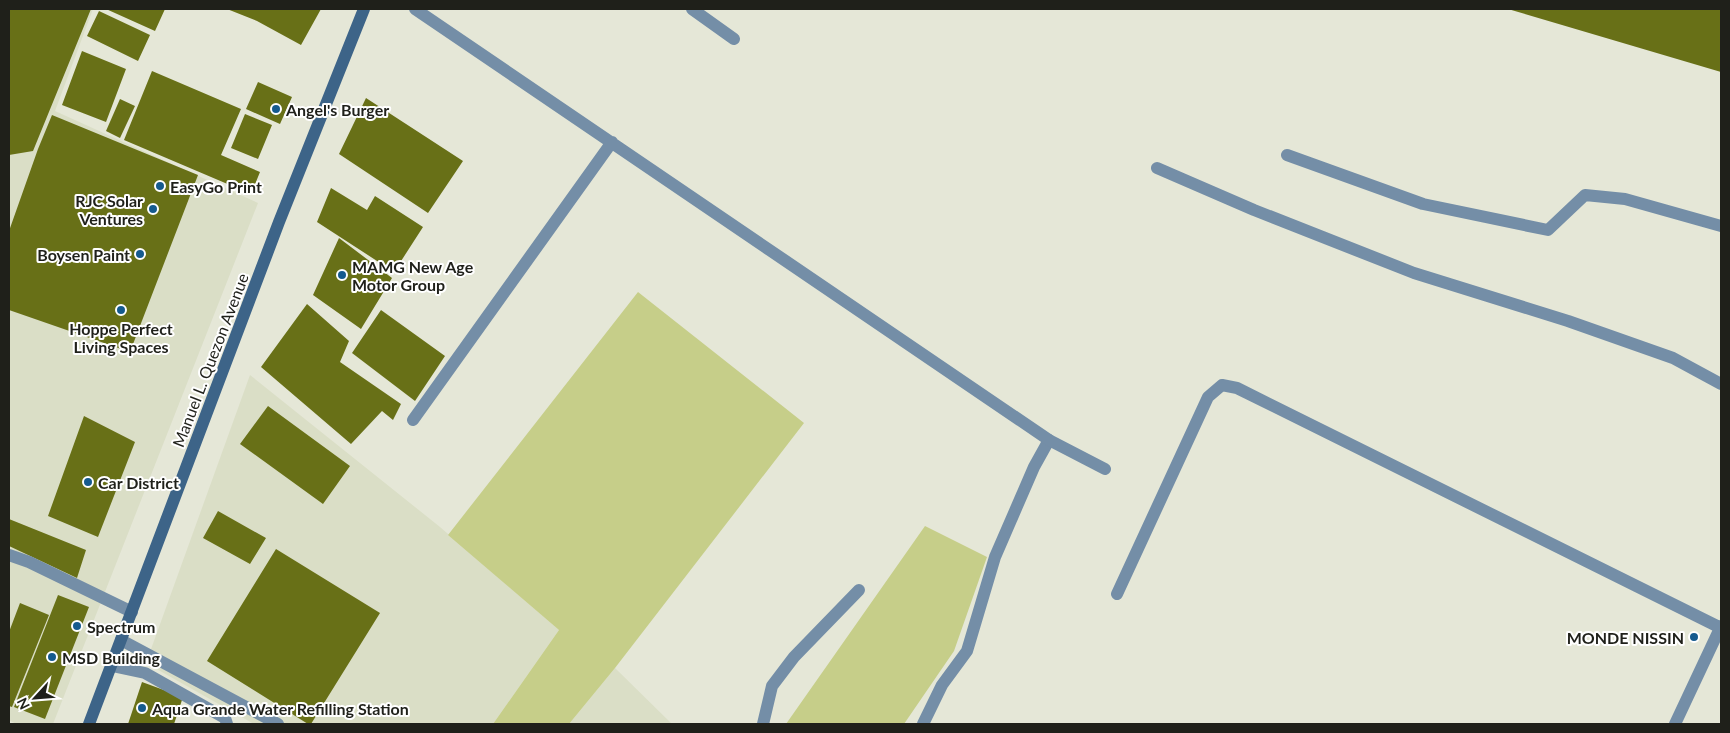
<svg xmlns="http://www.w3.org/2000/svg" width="1730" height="733" viewBox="0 0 1730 733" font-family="Lato,sans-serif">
	<rect width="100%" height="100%" fill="#e5e7d7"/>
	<path fill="#dadec6" d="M9,9h84l-38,102 203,92 -205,521h-37l-7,-4z
		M250,375l190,152 119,103 -66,94h-239l-108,-61z
		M615,668l57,56h-103z"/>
	<path fill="#c6ce89" d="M638,292l166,131 -189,245 -46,56h-76l66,-94 -111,-95z
		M925,526l62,31 -33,94 -50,73h-118z"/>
	<path fill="#687017" d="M9,9h82l-58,142 -24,4z
		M106,9h59l-10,22z
		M227,9h94l-20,36 -44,-24z
		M1508,9h213v63z
		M99,11l51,24 -12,26 -51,-25z
		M82,51l44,18 -20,53 -44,-17z
		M152,71l89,38 -20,46 39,17 -9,22 -127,-54z
		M258,82l34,15 -12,27 -34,-15z
		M366,98l97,63 -35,52 -89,-59z
		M120,99l15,7 -15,32 -14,-7z
		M245,114l27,11 -14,34 -27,-11z
		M52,115l146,60 -68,177 -121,-42v-79l29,-82z
		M331,188l36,22 8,-14 48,31 -29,45 -77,-50z
		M339,238l53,40 -31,51 -48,-34z
		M307,304l42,37 -9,21 61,42 -8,16 -11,-9 -31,33 -90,-77z
		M381,310l64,46 -30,45 -63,-48z
		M268,406l82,60 -27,38 -83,-60z
		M84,416l51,26 -37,95 -50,-21z
		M218,511l48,27 -16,26 -47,-26z
		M9,519l77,31 -9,28 -68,-32z
		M276,549l104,64 -69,111h-3l-101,-63z
		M58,595l31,12 -44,112 -31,-12z
		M20,603l29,12 -37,92 -3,-1v-74z
		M142,682l41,15 -9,27h-46z"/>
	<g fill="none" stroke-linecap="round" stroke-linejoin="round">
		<path stroke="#748ea7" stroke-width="12" d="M1287,155l136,49 125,26 37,-35 40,4 96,27
			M1157,168l97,42 160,63 154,48 105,37 48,26
			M9,555l20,7 103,50
			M1117,594l91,-197 14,-12 15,3 484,240
			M112,666l33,7 80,45 2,6
			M763,724l9,-38 22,-29 65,-67
			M923,724l19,-39 25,-34 28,-94 39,-90 15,-27
			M1675,724l46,-98"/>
		<path stroke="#748ea7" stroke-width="12" d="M415,9l634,431 56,29
			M692,9l42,30
			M413,420l199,-278
			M121,640l157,84"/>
		<path stroke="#3d6488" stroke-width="12" d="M89,724l190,-502 85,-213"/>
	</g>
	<g fill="#155a8e" stroke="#fff" stroke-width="2">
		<circle cx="276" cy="109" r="5"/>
		<circle cx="160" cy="186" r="5"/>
		<circle cx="153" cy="209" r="5"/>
		<circle cx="140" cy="254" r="5"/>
		<circle cx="342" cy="275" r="5"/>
		<circle cx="121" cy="310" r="5"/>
		<circle cx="88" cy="482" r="5"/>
		<circle cx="77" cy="626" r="5"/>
		<circle cx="1694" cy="637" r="5"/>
		<circle cx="52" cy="657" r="5"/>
		<circle cx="142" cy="708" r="5"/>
	</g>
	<g text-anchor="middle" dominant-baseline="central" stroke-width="4" stroke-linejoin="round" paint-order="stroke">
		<g font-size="16" font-weight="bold" fill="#1f201a" stroke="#fff" text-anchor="start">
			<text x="286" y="109">Angel's Burger</text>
			<text x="170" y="186">EasyGo Print</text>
			<text x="143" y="200" text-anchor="end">RJC Solar<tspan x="143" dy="18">Ventures</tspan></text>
			<text x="130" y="254" text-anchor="end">Boysen Paint</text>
			<text x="352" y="266">MAMG New Age<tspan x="352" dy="18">Motor Group</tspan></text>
			<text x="121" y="328" text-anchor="middle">Hoppe Perfect<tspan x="121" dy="18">Living Spaces</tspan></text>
			<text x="98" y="482">Car District</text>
			<text x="87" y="626">Spectrum</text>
			<text x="1684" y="637" text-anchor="end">MONDE NISSIN</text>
			<text x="62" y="657">MSD Building</text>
			<text x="152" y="708">Aqua Grande Water Refilling Station</text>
		</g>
		<g font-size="16" fill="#1f201a" stroke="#fff">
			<text transform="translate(210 360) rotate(-69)">Manuel L. Quezon Avenue</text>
		</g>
	</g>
	<rect width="1730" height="733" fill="none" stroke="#1f201a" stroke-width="20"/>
	<g transform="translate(35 698) rotate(244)" stroke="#ffffff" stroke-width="4" paint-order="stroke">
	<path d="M0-4L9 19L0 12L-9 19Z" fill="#1f201a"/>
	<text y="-8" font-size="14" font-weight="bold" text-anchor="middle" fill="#1f201a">N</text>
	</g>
</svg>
